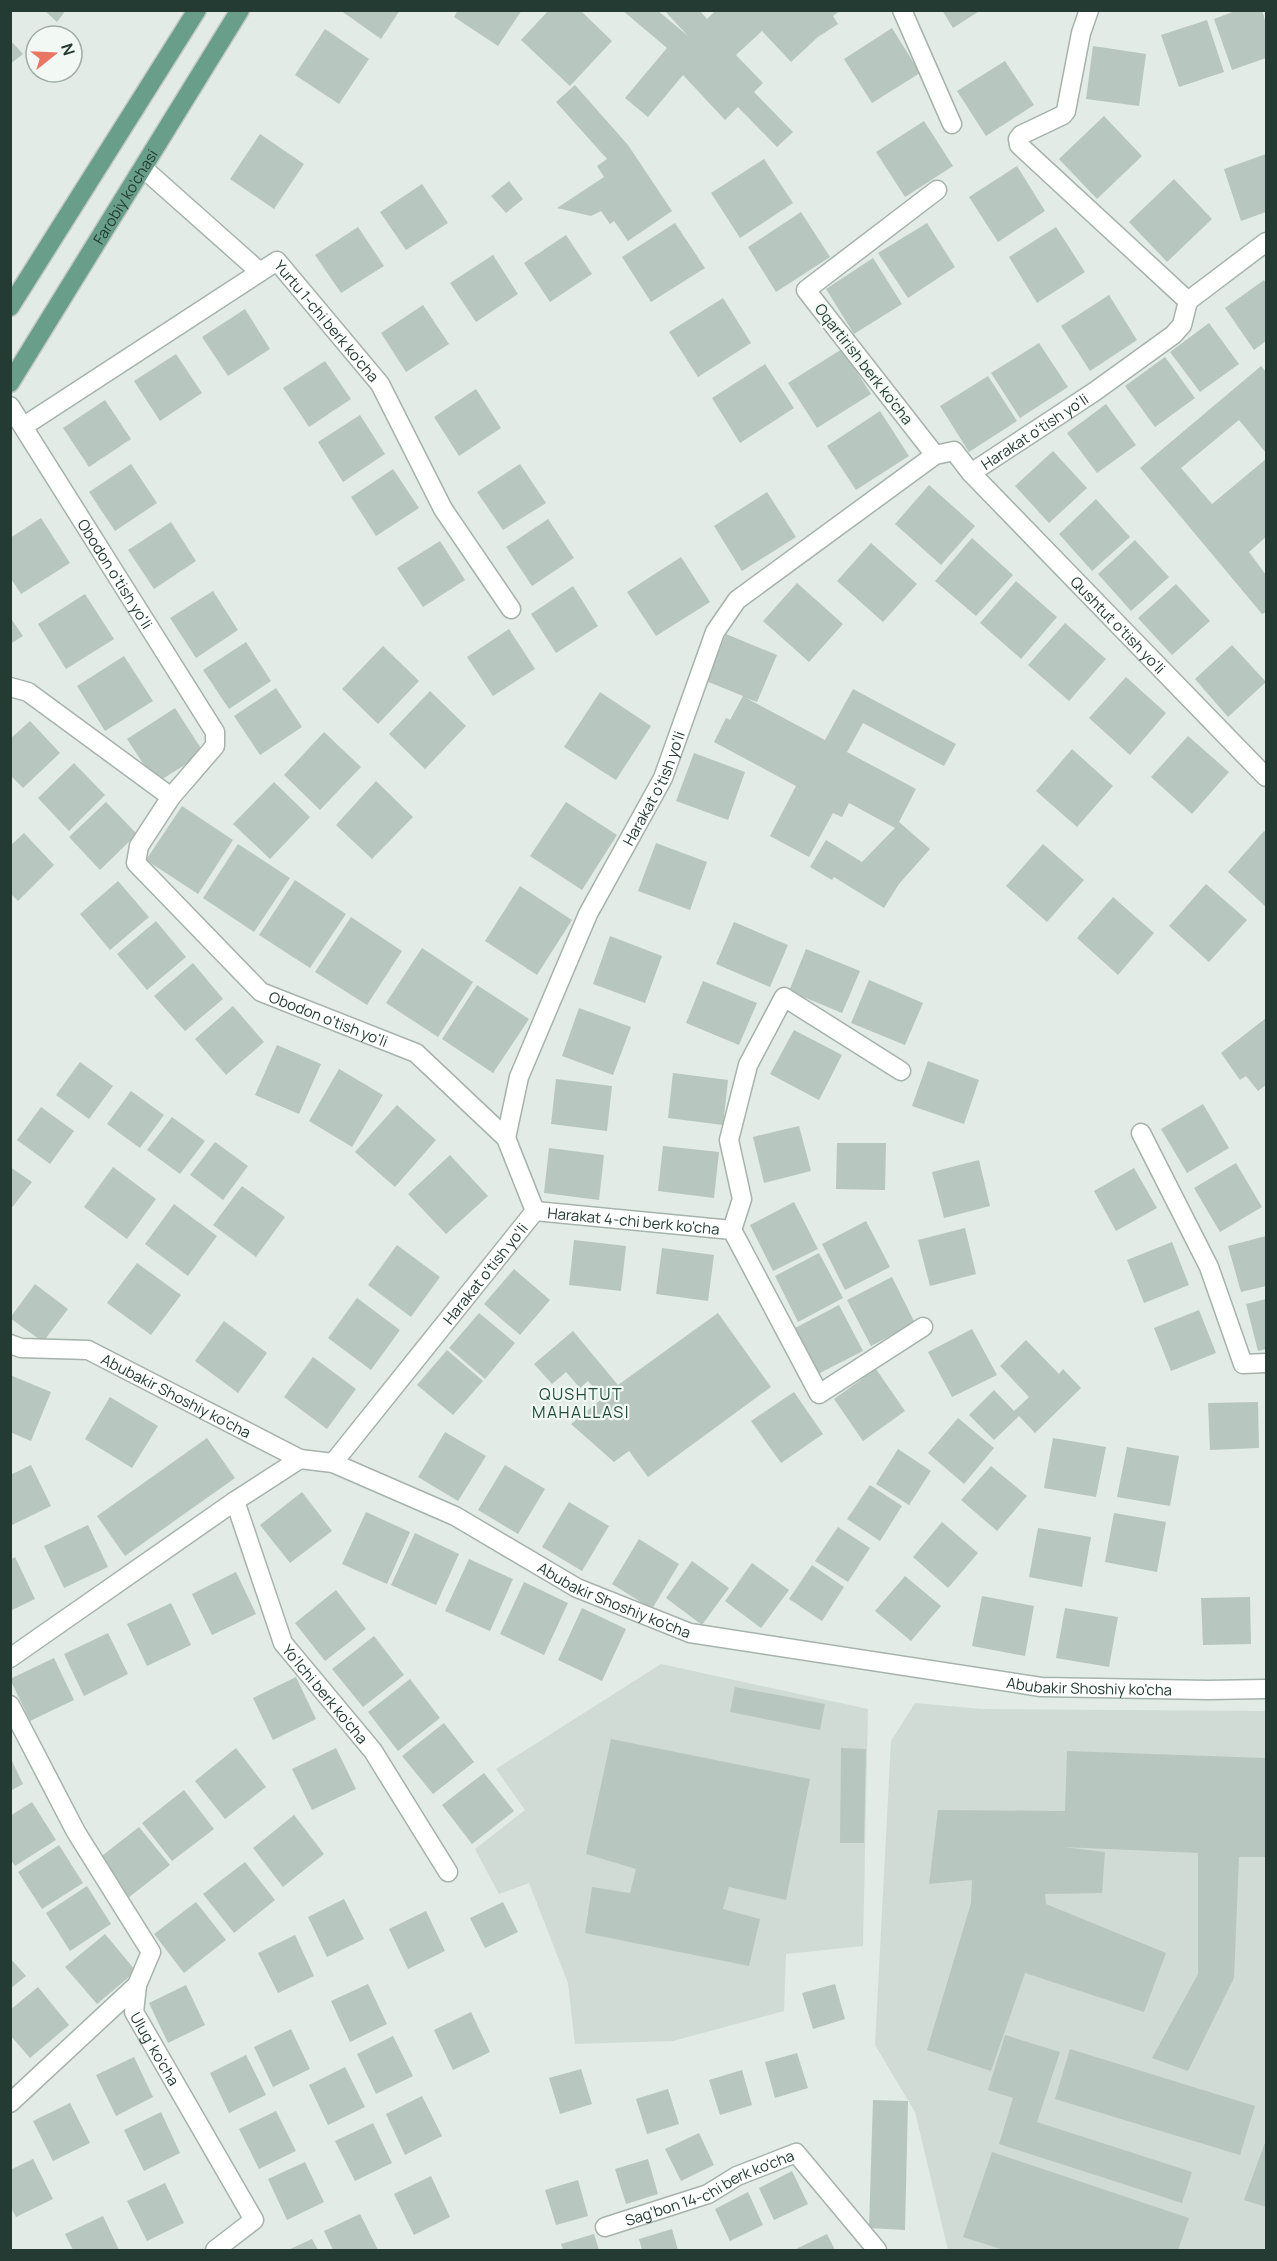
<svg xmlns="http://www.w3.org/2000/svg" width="1277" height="2261" viewBox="0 0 1277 2261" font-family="Manrope,sans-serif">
	<rect width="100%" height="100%" fill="#e2ebe6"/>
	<path fill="#d0dbd5" d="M661,1664l207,45 -5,237 -77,8 -2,57 -111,30 -98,3 -7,-61 -39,-100 -30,11 -24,-45 50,-39 -29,-41z
		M915,1703l67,6 284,2v539h-318l-33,-138 -40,-67 16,-304z"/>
	<path fill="#b7c6bf" d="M44,10h22l-9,12z
		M340,10h60l-19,29z
		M458,10h64l-24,36 -44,-29z
		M549,10h31l32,31 -42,45 -49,-46z
		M622,10h35l31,26 -24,-26h35l8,9 9,-9h125l-8,6 5,8 -20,13 -27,25 -29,-31 -26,24 27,28 -9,9 39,40 -16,15 -39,-40 -13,13 -42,-45 -35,42 -23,-19 42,-50z
		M942,10h39l-28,18z
		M1238,10h24l4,14v34l-34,12 -18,-51z
		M1207,20l17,52 -45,15 -18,-52z
		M892,28l28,45 -48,30 -28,-44z
		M325,29l44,30 -30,45 -44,-29z
		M10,40l13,14 -13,10z
		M1093,46l53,8 -7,52 -53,-7z
		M1005,61l29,44 -48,31 -29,-45z
		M575,85l53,60 44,66 -44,30 -14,-20 -4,3 -9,-13 -10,5 -34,-8 47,-31 -7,-11 10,-7 -51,-57z
		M1104,116l38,40 -45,43 -38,-40z
		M924,121l29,45 -48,31 -29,-45z
		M260,134l44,30 -30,45 -44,-30z
		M1266,154v58l-25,9 -17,-52z
		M764,159l29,44 -53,35 -29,-45z
		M1017,166l28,45 -47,31 -29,-45z
		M1174,179l38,40 -45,43 -38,-40z
		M509,181l14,18 -17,14 -15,-17z
		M422,184l26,39 -42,27 -26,-38z
		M801,212l29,45 -54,35 -28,-45z
		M675,223l30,45 -54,34 -29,-45z
		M927,223l28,44 -47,31 -30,-45z
		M358,227l26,39 -43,27 -26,-38z
		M1056,227l29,45 -48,31 -28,-46z
		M566,235l26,39 -42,28 -26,-39z
		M493,255l25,39 -42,28 -26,-39z
		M873,258l29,46 -48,30 -28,-45z
		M1264,280l2,3v58l-12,9 -29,-42z
		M1109,295l28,45 -47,31 -29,-45z
		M723,298l28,45 -53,34 -29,-45z
		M423,305l26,39 -43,28 -25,-39z
		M245,309l25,40 -42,27 -26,-39z
		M1209,323l30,41 -39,28 -30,-40z
		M1039,343l29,44 -48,31 -29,-45z
		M842,349l29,45 -54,34 -29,-45z
		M176,354l26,39 -42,28 -26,-40z
		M1165,357l30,41 -40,29 -30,-41z
		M325,361l26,38 -42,28 -26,-39z
		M765,364l29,44 -54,35 -28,-45z
		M1261,366l5,6v81l-27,-33 -58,48 31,36 54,-45v78l-17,15 17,23v37l-4,2 -122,-146z
		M988,376l29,45 -48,31 -29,-46z
		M476,389l25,39 -42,28 -25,-39z
		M105,400l26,39 -42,28 -26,-39z
		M1106,404l30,41 -39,28 -30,-40z
		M880,411l29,45 -53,34 -29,-44z
		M360,415l25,39 -42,28 -25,-40z
		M1053,451l34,37 -38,35 -34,-37z
		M131,464l26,39 -42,28 -26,-39z
		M520,464l26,39 -43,27 -26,-38z
		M393,469l26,39 -43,28 -25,-39z
		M929,485l46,41 -34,39 -46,-41z
		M767,492l29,45 -54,34 -28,-45z
		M1096,499l34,38 -38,34 -33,-37z
		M41,518l29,45 -49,31 -11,-17v-39z
		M548,519l26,39 -42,28 -26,-39z
		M171,522l25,39 -42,28 -26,-39z
		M972,538l41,37 -37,41 -41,-35z
		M1135,540l34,37 -38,34 -33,-37z
		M440,541l25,39 -42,27 -26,-39z
		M871,543l46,41 -34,38 -46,-41z
		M681,557l29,45 -54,34 -29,-44z
		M1016,581l41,36 -36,42 -41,-36z
		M797,583l46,41 -34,38 -46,-41z
		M1176,584l34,37 -38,34 -34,-37z
		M573,586l25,40 -42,27 -25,-39z
		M213,591l25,39 -42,28 -26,-40z
		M85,594l29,45 -48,30 -28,-45z
		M10,617l13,19 -13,8z
		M1065,623l41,36 -37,42 -41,-36z
		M509,629l26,40 -42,27 -26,-39z
		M726,634l51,21 -20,47 -11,-4 79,42 28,-51 103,55 -12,22 -81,-43 -16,29 69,37 -17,33 31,27 -31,35 -15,24 -50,-31 -2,3 -22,-13 16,-27 36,22 33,-34 -46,-25 -7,14 -9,-4 -24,44 -39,-21 26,-50 -82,-44 12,-24 4,2 13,-24 -37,-15z
		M246,642l25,39 -42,28 -26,-39z
		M1232,645l34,37 -38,35 -33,-38z
		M383,646l36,35 -41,43 -36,-35z
		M124,656l29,45 -48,30 -28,-45z
		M1126,677l40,36 -36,42 -41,-37z
		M276,688l26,39 -42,28 -26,-39z
		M430,691l36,35 -41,43 -36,-35z
		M600,692l51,34 -35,54 -52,-33z
		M175,708l29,45 -48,30 -29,-44z
		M30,721l30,32 -37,35 -13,-13v-36z
		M324,732l37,35 -41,43 -36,-35z
		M1188,736l41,36 -37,42 -41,-37z
		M1072,749l41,37 -36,41 -41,-36z
		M694,753l51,19 -17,48 -52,-19z
		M74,763l31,32 -36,36 -31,-33z
		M376,781l37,36 -41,42 -36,-34z
		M274,782l36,35 -40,42 -37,-35z
		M106,802l31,32 -37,36 -31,-33z
		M566,802l51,33 -35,55 -52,-34z
		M182,806l51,34 -35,54 -52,-34z
		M1264,831l2,2v74l-38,-35z
		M24,833l30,32 -36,36 -8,-8v-47z
		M656,843l51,19 -17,48 -52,-19z
		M238,844l52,34 -36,54 -51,-34z
		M1043,844l41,36 -37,42 -41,-36z
		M295,880l51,34 -36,54 -51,-33z
		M118,881l31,36 -39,33 -30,-36z
		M1206,884l41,36 -38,42 -40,-36z
		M520,886l52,34 -35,55 -52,-34z
		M1113,897l41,36 -36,42 -41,-37z
		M351,917l51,34 -35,54 -52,-33z
		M156,921l30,36 -39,33 -30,-36z
		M734,922l54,23 -18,42 -54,-23z
		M610,936l52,20 -17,47 -52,-19z
		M422,948l51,34 -35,55 -52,-34z
		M806,949l54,22 -18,42 -53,-22z
		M193,963l30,36 -38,32 -31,-35z
		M869,980l54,23 -18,42 -54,-22z
		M703,981l54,22 -18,42 -53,-22z
		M477,985l52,34 -36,54 -51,-34z
		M233,1006l31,36 -38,33 -31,-36z
		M579,1008l52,19 -18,48 -51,-19z
		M1266,1018v67l-8,6 -12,-15 -6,4 -19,-27z
		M794,1030l48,25 -23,45 -49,-26z
		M277,1045l44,19 -22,50 -44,-19z
		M928,1061l51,19 -15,44 -52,-18z
		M80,1062l33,24 -24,33 -33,-24z
		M339,1069l44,26 -31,52 -43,-26z
		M673,1073l55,7 -5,45 -55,-7z
		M556,1079l56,7 -5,45 -56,-7z
		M131,1091l33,24 -24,33 -33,-24z
		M1203,1104l26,44 -42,25 -26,-44z
		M397,1105l39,35 -41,47 -40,-35z
		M41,1107l33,24 -24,33 -33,-24z
		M172,1117l33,24 -25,33 -33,-24z
		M799,1126l12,45 -47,12 -11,-46z
		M215,1142l33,24 -25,34 -33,-25z
		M837,1143h49l-1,47 -49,-1z
		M663,1146l56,6 -5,46 -56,-7z
		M549,1148l55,7 -5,45 -55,-7z
		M450,1155l38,41 -42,38 -38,-40z
		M979,1160l11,46 -46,12 -12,-46z
		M1236,1163l26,44 -42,25 -26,-44z
		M10,1167l22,15 -22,28z
		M113,1167l43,32 -29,40 -43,-32z
		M1134,1168l23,40 -41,23 -22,-40z
		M242,1186l43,31 -29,40 -43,-32z
		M794,1202l24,47 -45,22 -23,-46z
		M174,1204l43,32 -29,40 -43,-32z
		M866,1221l24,46 -45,23 -23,-46z
		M965,1228l11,46 -46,12 -12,-46z
		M1266,1236v50l-25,6 -13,-46z
		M574,1240l52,6 -5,45 -52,-6z
		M1172,1242l17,43 -45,18 -17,-43z
		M397,1245l43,32 -29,40 -43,-32z
		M662,1248l52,7 -6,46 -52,-7z
		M819,1253l24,45 -45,24 -23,-46z
		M137,1263l44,32 -30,40 -44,-32z
		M514,1269l36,31 -30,35 -36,-31z
		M892,1277l23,46 -44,23 -24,-46z
		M35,1284l33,25 -25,33 -33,-24z
		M357,1298l43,32 -29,40 -43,-32z
		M1266,1299v50l-8,2 -12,-47z
		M839,1305l24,46 -45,23 -23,-46z
		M1199,1310l17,43 -45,18 -17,-43z
		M479,1313l36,30 -30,36 -36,-31z
		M718,1313l53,74 -123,90 -19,-26 -15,11 -43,-38 32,-26 -15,-17 -8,7 -14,-16 -14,12 -18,-20 39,-33 45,54z
		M224,1321l43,32 -29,40 -43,-32z
		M972,1329l25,46 -45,22 -24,-45z
		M1026,1340l33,34 4,-5 18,19 -46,45 -16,-17 -25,24 -25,-25 25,-25 20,21 15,-14 -29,-31z
		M447,1350l36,31 -30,34 -36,-30z
		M313,1357l43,32 -29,40 -43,-32z
		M876,1369l29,42 -42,30 -29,-42z
		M10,1375l41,17 -20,49 -21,-9z
		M794,1392l29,42 -42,29 -30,-42z
		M110,1397l48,29 -26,42 -47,-29z
		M1258,1402l1,46 -49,2 -2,-47z
		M958,1418l36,30 -30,36 -36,-31z
		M445,1432l41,24 -28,45 -40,-24z
		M207,1438l28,40 -110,78 -28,-40z
		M1053,1438l53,9 -10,50 -52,-9z
		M1127,1447l52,9 -9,50 -53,-9z
		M898,1449l33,22 -22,34 -33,-21z
		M31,1465l20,41 -41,20v-51z
		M505,1465l40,24 -27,45 -40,-24z
		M991,1466l36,30 -30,35 -36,-31z
		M870,1485l32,21 -22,35 -33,-22z
		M302,1492l30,39 -42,32 -30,-38z
		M569,1502l40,24 -27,45 -40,-24z
		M366,1512l44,20 -23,52 -45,-20z
		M1114,1513l52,9 -9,50 -52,-10z
		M942,1522l36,31 -30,35 -35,-31z
		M88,1525l20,42 -44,21 -20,-42z
		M838,1527l32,21 -22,34 -33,-21z
		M1038,1528l53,9 -9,50 -53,-10z
		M415,1533l44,21 -23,51 -45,-20z
		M639,1539l40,25 -27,45 -40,-25z
		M15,1557l20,42 -25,12v-51z
		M469,1559l44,20 -23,52 -45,-20z
		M692,1561l37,27 -27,37 -36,-27z
		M752,1563l37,27 -28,38 -36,-27z
		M812,1565l32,22 -22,34 -33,-22z
		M236,1572l20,42 -44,21 -20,-41z
		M905,1576l36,30 -30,35 -36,-30z
		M524,1582l44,21 -24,52 -44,-21z
		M336,1590l30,39 -41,32 -30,-38z
		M982,1596l52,10 -9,50 -53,-10z
		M1250,1597l1,47 -48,1 -2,-47z
		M171,1603l20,42 -44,21 -20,-42z
		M582,1608l44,21 -24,52 -44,-21z
		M1065,1608l53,9 -9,50 -53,-9z
		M108,1633l20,41 -44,22 -20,-42z
		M374,1636l30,39 -41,32 -31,-38z
		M54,1658l20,42 -44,21 -20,-42z
		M296,1677l20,42 -43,21 -20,-42z
		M410,1679l30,39 -42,33 -30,-39z
		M735,1687l90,17 -5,26 -90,-18z
		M444,1723l30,39 -41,32 -31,-38z
		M611,1739l199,40 -24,121 -57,-13 -6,22 37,10 -11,47 -164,-33 7,-46 38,6 6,-24 -50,-15z
		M236,1748l30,39 -41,32 -30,-38z
		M336,1748l20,41 -44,21 -20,-41z
		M841,1748l25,1 -2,94h-24z
		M1067,1751l199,7v99h-27l-5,121 -46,93 -36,-13 46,-84v-121l-135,-6 42,5 -3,41 -57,1 1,10 120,49 -22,59 -119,-39 -34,98 -64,-21 44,-147 1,-23 -43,4 9,-74 127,1z
		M10,1757l13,27 -13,7z
		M484,1773l30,38 -42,33 -30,-39z
		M184,1790l30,39 -42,32 -30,-38z
		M32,1802l24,38 -41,26 -5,-7v-43z
		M294,1815l30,39 -41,33 -30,-39z
		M139,1827l31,38 -42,33 -30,-39z
		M59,1845l24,38 -41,26 -24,-37z
		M245,1862l30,38 -41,33 -31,-39z
		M87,1886l24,38 -41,27 -24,-38z
		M344,1899l20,40 -37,18 -19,-40z
		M196,1902l30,38 -42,33 -30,-39z
		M503,1902l15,30 -33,16 -15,-30z
		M426,1911l19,40 -37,18 -19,-40z
		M105,1934l31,37 -39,33 -32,-37z
		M295,1935l19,41 -36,17 -20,-40z
		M10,1958l16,18 -16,13z
		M368,1984l19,40 -37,18 -19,-41z
		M835,1984l10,35 -32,10 -11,-36z
		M186,1985l19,40 -37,18 -19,-40z
		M38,1987l31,38 -39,33 -20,-23v-25z
		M471,2012l19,40 -37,18 -19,-40z
		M291,2029l19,40 -37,18 -19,-40z
		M1005,2035l55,17 -23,70 155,50 -10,31 -183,-59 14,-46 -25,-8z
		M393,2036l20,40 -37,18 -19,-40z
		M1070,2049l185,57 -15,49 -185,-56z
		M797,2053l11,35 -33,10 -10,-36z
		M246,2055l20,40 -37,18 -19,-40z
		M134,2057l19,40 -37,19 -20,-41z
		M345,2067l20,40 -37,18 -19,-40z
		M581,2069l11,35 -32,10 -11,-36z
		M742,2070l10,35 -32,10 -11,-35z
		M668,2089l11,35 -32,10 -11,-35z
		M422,2096l20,40 -37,19 -19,-41z
		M873,2100l35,1 -3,129 -36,-2z
		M70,2103l20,40 -37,18 -20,-40z
		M276,2111l20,40 -37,18 -20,-40z
		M161,2112l19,41 -36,18 -20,-41z
		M373,2123l19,40 -37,18 -20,-40z
		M699,2133l15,32 -33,16 -16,-32z
		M1266,2140v67l-22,-7z
		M992,2152l197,66 -11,32h-174l-41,-13z
		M33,2159l20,40 -37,18 -6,-11v-36z
		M648,2159l10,35 -32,10 -11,-35z
		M305,2162l19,40 -37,18 -19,-41z
		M792,2171l16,33 -34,16 -15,-32z
		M431,2176l19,41 -36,18 -20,-41z
		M578,2180l10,36 -32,9 -11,-35z
		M165,2183l19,40 -37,18 -20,-40z
		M748,2192l15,33 -33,16 -15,-32z
		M360,2214l18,36h-45l-9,-19z
		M103,2216l16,34h-46l-8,-16z
		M672,2229l6,21h-36l-3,-11z
		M594,2234l5,16h-36l-2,-6z
		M827,2234l8,16h-41z
		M312,2239l6,11h-30z"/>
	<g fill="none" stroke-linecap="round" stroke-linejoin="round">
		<defs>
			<g id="minor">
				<path d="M902,10l50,114"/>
				<path d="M1089,10l-8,23 -15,78 -3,4 -42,20 -3,4 1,6 169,156"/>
				<path d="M143,168l117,104"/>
				<path d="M1188,301l78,-59"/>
				<path id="s1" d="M10,406l205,326v14l-44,51"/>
				<path id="s2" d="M24,426l253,-165 103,123 63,125 68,100"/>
				<path d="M935,455l-129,-165 131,-100"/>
				<path id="s3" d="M971,473l123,-81 79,-57 9,-10 6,-24"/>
				<path id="s4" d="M10,687l18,5 143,105 -32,49 -3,17 125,129 155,61 90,85"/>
				<path d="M1141,1133l68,134 34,97 23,-1"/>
				<path id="s5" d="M535,1211l197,19 87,164 104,-67"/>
				<path d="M732,1230l10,-31 -13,-59 19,-75 36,-68 117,74"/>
				<path id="s6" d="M10,1344l11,4 67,2 212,109 33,4 122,53 122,72 113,45 351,54 167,3 58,-1"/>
				<path id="s7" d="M333,1463l202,-252 -29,-73 13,-61 69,-163 75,-136 52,-146 22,-32 198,-145 19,-4 17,22 295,304"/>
				<path id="s8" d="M235,1501l48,142 90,108 75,121"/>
				<path d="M10,1658l225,-157 65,-42"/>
				<path id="s9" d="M10,1705l66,127 75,120 -14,33 -3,27 120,208 -39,30"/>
				<path d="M10,2103l127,-118"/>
				<path id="s10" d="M605,2227l103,-33 29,-18 59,-23 81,97"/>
			</g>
			<g id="primary">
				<path d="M10,307l187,-297"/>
				<path id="s11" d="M10,383l230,-373"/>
			</g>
		</defs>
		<use href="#minor" stroke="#a5b3ac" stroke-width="21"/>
		<use href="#primary" stroke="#c1c8c6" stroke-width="21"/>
		<use href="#minor" stroke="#fff" stroke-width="18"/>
		<use href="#primary" stroke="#699e8b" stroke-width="18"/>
	</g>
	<g text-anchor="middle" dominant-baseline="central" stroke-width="4.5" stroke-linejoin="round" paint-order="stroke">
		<g font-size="15" fill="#233b32" stroke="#f2f8f4">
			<text stroke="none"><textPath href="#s11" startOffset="219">Farobiy ko'chasi</textPath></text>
			<text stroke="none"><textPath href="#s2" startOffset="380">Yurtu 1-chi berk ko'cha</textPath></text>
			<text transform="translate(864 364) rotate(52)">Oqartirish berk ko'cha</text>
			<text stroke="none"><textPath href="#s3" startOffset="76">Harakat o'tish yo'li</textPath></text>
			<text stroke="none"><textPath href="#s1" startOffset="198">Obodon o'tish yo'li</textPath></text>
			<text stroke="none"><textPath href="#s7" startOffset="1494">Qushtut o'tish yo'li</textPath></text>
			<text stroke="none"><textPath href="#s7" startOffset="783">Harakat o'tish yo'li</textPath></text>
			<text stroke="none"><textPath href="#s4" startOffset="524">Obodon o'tish yo'li</textPath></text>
			<text stroke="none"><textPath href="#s5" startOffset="99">Harakat 4-chi berk ko'cha</textPath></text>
			<text stroke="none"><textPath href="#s7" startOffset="243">Harakat o'tish yo'li</textPath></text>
			<text stroke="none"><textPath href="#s6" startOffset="178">Abubakir Shoshiy ko'cha</textPath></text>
			<text stroke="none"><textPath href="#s6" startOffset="664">Abubakir Shoshiy ko'cha</textPath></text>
			<text stroke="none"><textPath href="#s6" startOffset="1150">Abubakir Shoshiy ko'cha</textPath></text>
			<text stroke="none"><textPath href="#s8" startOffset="216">Yo'lchi berk ko'cha</textPath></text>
			<text stroke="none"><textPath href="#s9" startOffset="390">Ulug' ko'cha</textPath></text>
			<text stroke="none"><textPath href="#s10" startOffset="112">Sag'bon 14-chi berk ko'cha</textPath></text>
		</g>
		<g font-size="16" letter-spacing="1.5" fill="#204c3d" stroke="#f2f8f4">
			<text x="581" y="1394">QUSHTUT<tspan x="581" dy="18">MAHALLASI</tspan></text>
		</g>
	</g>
	<rect width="1277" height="2261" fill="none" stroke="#233b32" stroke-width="24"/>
	<g transform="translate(54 54) rotate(72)"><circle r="28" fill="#f2f8f4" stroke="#9faca6" stroke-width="1.5"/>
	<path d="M0-4.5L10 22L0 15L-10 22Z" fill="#e87663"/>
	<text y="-9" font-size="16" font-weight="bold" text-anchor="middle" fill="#233b32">N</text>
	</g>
</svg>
